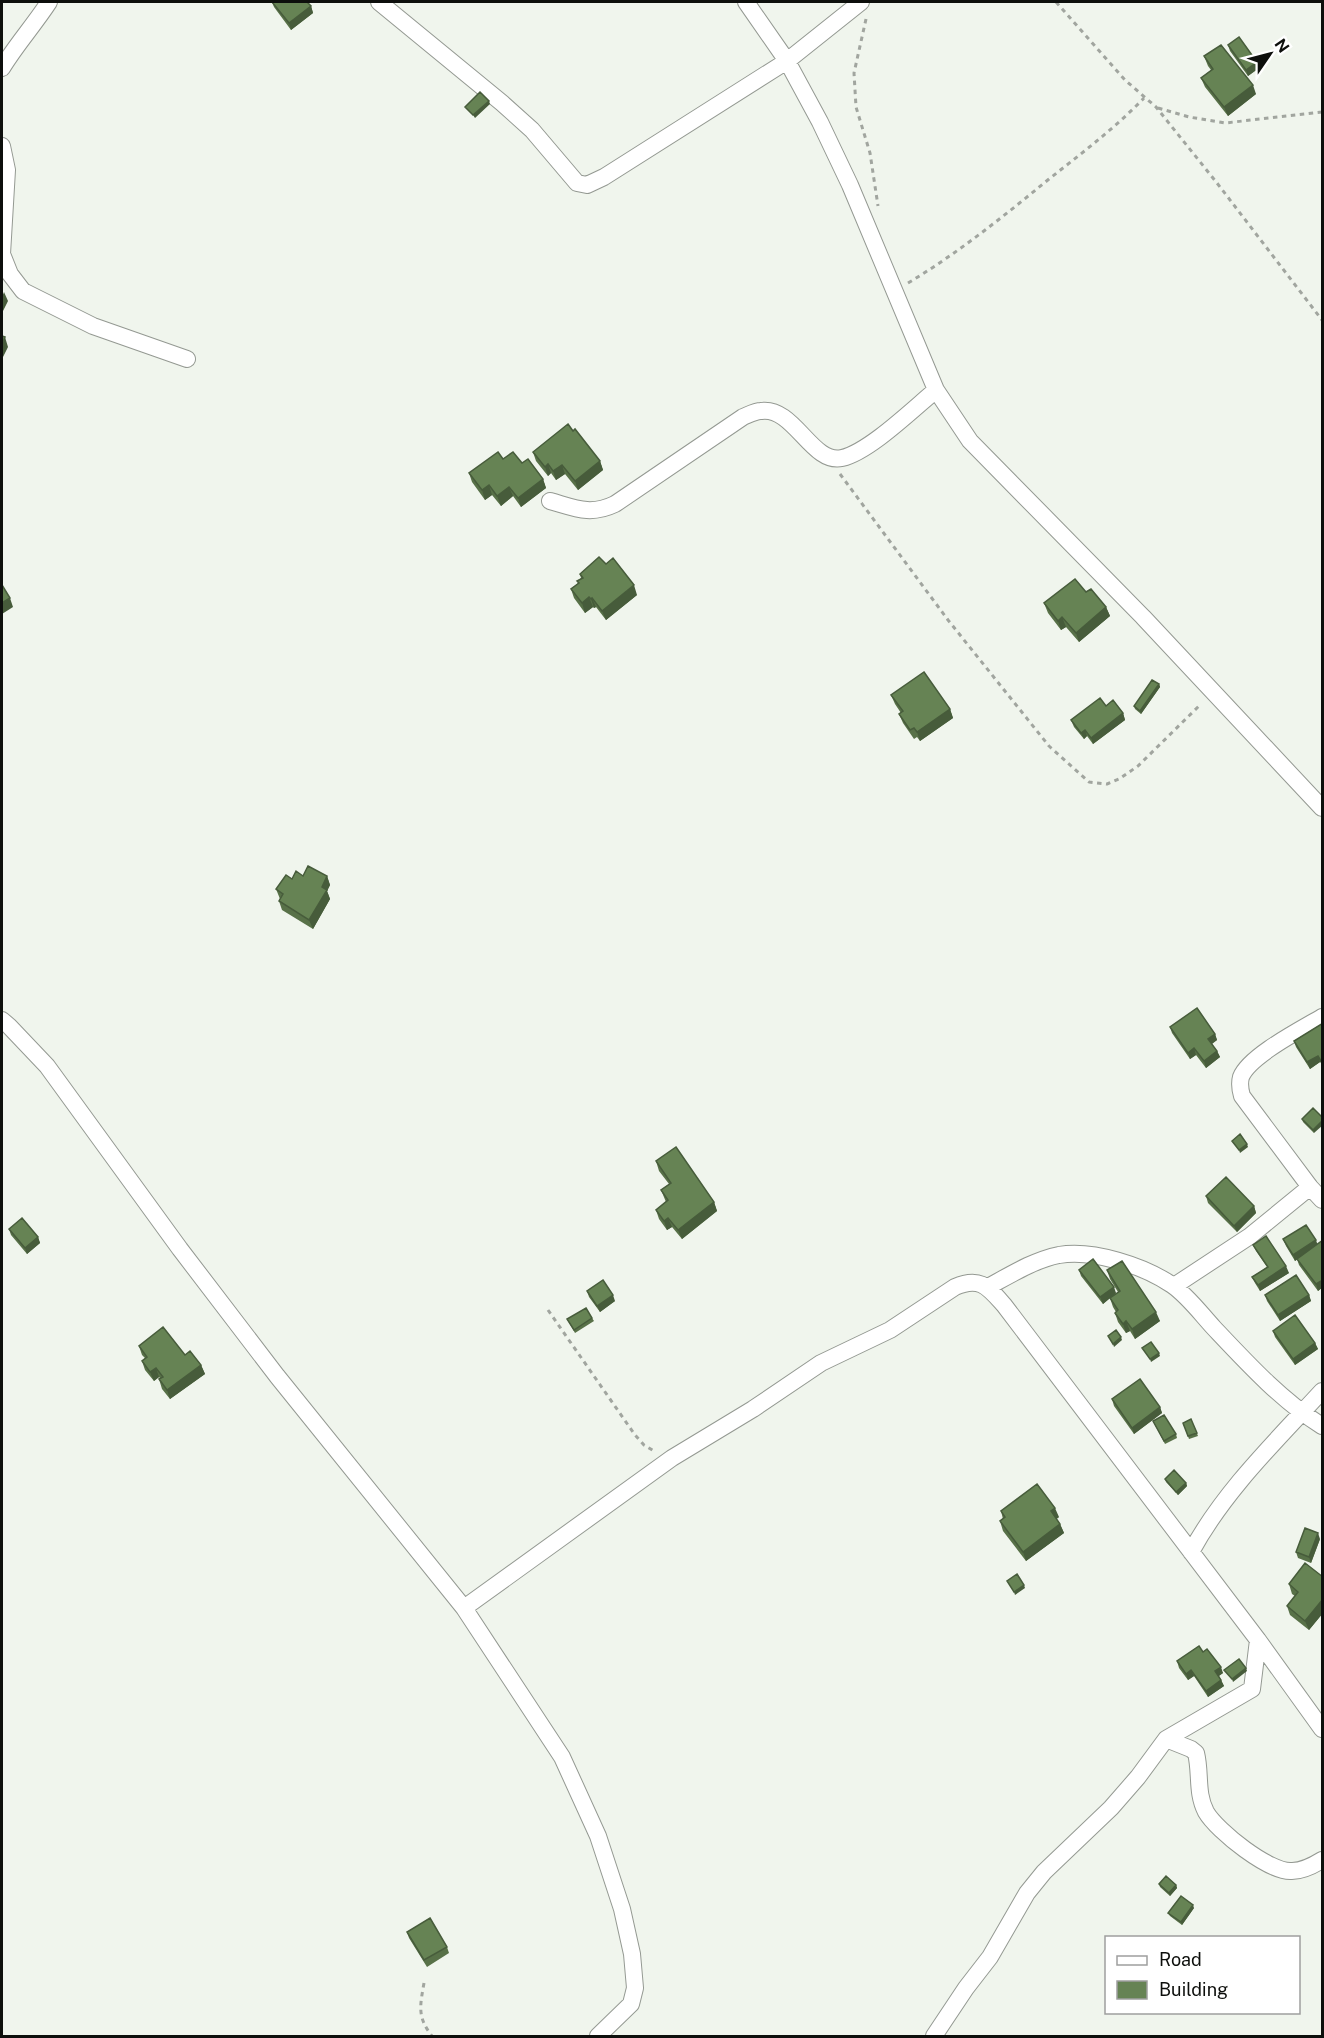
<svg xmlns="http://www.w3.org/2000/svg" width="1324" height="2038" viewBox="0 0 1324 2038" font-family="'Public Sans',sans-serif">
	<rect width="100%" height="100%" fill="#f0f5ed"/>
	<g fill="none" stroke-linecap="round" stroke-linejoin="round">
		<defs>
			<path id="street" d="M379,2l123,101 30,27 45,53 10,2 17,-8 183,-116 74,-59
				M746,2l41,59 33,61 30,63 86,205 34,51 173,176 179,191
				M2,68c14,-23 32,-43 47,-66
				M2,146l5,24 -5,84 8,20 13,17 70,35 94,33
				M550,501c25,7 40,15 65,3l128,-87c5,-2 12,-6 18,-6 33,-5 51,54 81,47 27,-6 71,-49 94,-68
				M1322,1017c-20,12 -73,39 -81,60 -2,7 -1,12 1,19l68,91 12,13
				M2,1020l7,6 38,40 133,183 97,127 187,232 98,149 36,79 24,73 10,45 3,34 -4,16 -33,32
				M1174,1286l76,-50 60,-49
				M988,1287c22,-12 46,-27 71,-32 34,-6 85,11 113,30 16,11 29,29 42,43 33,35 68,73 108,98
				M1191,1552c33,-61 85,-111 131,-161
				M464,1608l208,-150 81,-49 68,-46 69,-33 65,-43c25,-11 33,0 49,18l254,335 64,89
				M1166,1739l25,10 5,4c5,20 0,40 10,59 11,19 64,61 86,59 10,0 22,-6 30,-11
				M934,2036l32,-48 24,-31 37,-64 17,-21 67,-64 27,-31 28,-38 86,-50 6,-49"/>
		</defs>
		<use href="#street" stroke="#949992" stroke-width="18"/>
		<path stroke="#a1a59f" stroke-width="3" stroke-dasharray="4.5 4.5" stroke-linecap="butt" d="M1056,2l69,78 31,27 61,76 105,137
			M866,19l-12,54 2,34 14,46 8,53
			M1158,108l31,9 36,6 97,-11
			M908,283c50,-30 96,-67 141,-104 33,-26 66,-51 95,-81
			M840,474l108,146 101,126 40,36 18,2 12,-5 19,-13 63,-62
			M548,1310l87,125 9,10 10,6
			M424,1983c-4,23 -7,34 8,53"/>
		<use href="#street" stroke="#fff" stroke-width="16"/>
	</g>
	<path fill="#587148" d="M272,2l39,4 2,7 -22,17 -17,-23z
		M1228,45l29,17 2,6 -11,8 -18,-25z
		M1204,56l52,38 -28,22 -23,-29 -4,-9 10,-8 -3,-4z
		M533,452l67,9 3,9 -25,20 -13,-16 -9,6 -5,-7 -3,3 -12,-15z
		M503,459l19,4 21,16 3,9 -25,19 -8,-11 -12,10 -9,-11 -7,5 -13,-18 -3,-9z
		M580,574l57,21 -31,25 -10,-13 -2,1 -1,-1 -8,6 -11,-15 -3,-9 7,-6 -1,-2 4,-3z
		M1086,592l20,15 4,9 -31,26 -13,-15 -5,3 -13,-17 -4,-10z
		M1159,684l1,3 -19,27 -6,-5 -1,-3z
		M891,695l59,14 3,9 -33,23 -3,-4 -3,2 -11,-16 -4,-9 2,-1 -6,-9z
		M1106,706l17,7 2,7 -32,24 -6,-8 -3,3 -10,-12 -3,-7z
		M303,876h24l3,9 -3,6 3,8 -17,30 -31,-19 -3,-9 1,-2 -4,-10 16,-10z
		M1323,1023v42l-3,-3 -10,7 -14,-22 -2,-6z
		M1170,1027l45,7 2,6 -5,4 5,7 3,6 -14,11 -10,-13 -6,4 -18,-26z
		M1313,1108l1,25 -11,-11 -1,-3z
		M656,1161l58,41 3,9 -35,28 -10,-12 -5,3 -8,-11 -3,-9 10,-8 -5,-12 8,-6 -10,-13z
		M1206,1196l48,10 2,7 -19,19 -29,-29z
		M9,1229l29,8 2,6 -13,11 -16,-19z
		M1283,1239l35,5 5,-4v47l-5,4 -19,-26 -2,-6 -2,2 -9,-15z
		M1253,1245l36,28 -29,18 -5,-8 -3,-6 15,-10 -11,-16z
		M1079,1270l37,23 -13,11 -22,-28z
		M1107,1270l53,51 -25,18 -5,-8 -4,2 -8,-11 -3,-9 1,-1 -3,-5 -3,-9 8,-6 -8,-13z
		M587,1291l28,10 -15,11 -11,-15z
		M1265,1295h44l2,6 -31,20 -13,-20z
		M592,1318l2,3 -19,12 -8,-14z
		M1273,1331l42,12 3,6 -23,16 -20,-28z
		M139,1346l46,9 16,10 4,9 -35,25 -8,-10 -3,-10 1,-1 -1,-1 -5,4 -9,-11 -3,-9 3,-3 -3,-3z
		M1112,1399l48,8 2,6 -28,21 -20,-28z
		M1191,1419l7,17 -9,3 -6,-16z
		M1153,1421l23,13 1,4 -12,6z
		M1165,1479l21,4 1,3 -9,9 -12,-13z
		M1001,1511l58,6 -3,2 4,5 4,9 -38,28 -23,-30 -3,-10 3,-2z
		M1320,1539l-9,24 -13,-5 -2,-6z
		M1323,1577v36l-14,17 -19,-15 -3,-9 8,-10 -3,-2 -3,-10z
		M1203,1652l20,21 -4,3 5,10 -16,11 -14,-21 -6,4 -9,-12 -2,-7z
		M1159,1884l17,1 1,3 -7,8 -10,-9z
		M1194,1908l-12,17 -12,-9 -2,-3z
		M407,1932l40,15 2,6 -22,14 -18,-29z"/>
	<path fill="#475c3b" d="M311,6l2,7 -22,17 -2,-7z
		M1257,62l2,6 -11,8 -2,-6z
		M1253,85l3,9 -28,22 -4,-9z
		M489,101l1,3 -15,14 -2,-3z
		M4,292l4,9 -6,12v-16z
		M5,337l3,10 -6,12v-15z
		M600,461l3,9 -25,20 -3,-9z
		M548,464l3,9 -3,3 -3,-9z
		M562,465l3,9 -9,6 -3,-9z
		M543,479l3,9 -25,19 -3,-9z
		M489,485l3,10 -7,5 -3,-10z
		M509,487l4,9 -12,10 -4,-10z
		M634,585l3,10 -31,25 -4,-9z
		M589,597l4,10 -8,6 -3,-10z
		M10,598l3,9 -11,7v-11z
		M592,598l4,9 -2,1 -3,-9z
		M1106,607l4,9 -31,26 -3,-9z
		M1062,617l4,10 -5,3 -3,-9z
		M1159,684l1,3 -19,27 -1,-3z
		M950,709l3,9 -33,23 -3,-9z
		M1123,713l2,7 -32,24 -2,-6z
		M1085,730l2,6 -3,3 -3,-6z
		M327,876l3,9 -3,6 3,8 -17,30 -4,-9 13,-33z
		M1215,1034l2,6 -7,5 -2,-6z
		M1194,1048l2,7 -6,4 -2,-6z
		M1217,1051l3,6 -14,11 -2,-7z
		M1318,1056l2,6 -10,7 -3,-7z
		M1323,1120v5l-9,8 -1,-3z
		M1247,1144l1,3 -8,6 -1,-3z
		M714,1202l3,9 -35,28 -4,-9z
		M1254,1206l2,7 -19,19 -3,-6z
		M668,1218l4,9 -5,3 -3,-9z
		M38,1237l2,6 -13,11 -2,-6z
		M1316,1240l2,6 -23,15 -2,-6z
		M1286,1266l3,7 -29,18 -2,-6z
		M1323,1280v7l-5,4 -2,-7z
		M1114,1287l2,6 -13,11 -3,-7z
		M613,1295l2,6 -15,11 -3,-6z
		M1309,1295l2,6 -31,20 -2,-6z
		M1156,1312l4,9 -25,18 -3,-10z
		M1126,1321l4,10 -4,2 -3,-9z
		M1121,1337l1,3 -8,7 -1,-3z
		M1315,1343l3,6 -23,16 -2,-6z
		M1159,1353l1,3 -9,6 -1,-3z
		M201,1365l4,9 -35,25 -3,-9z
		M156,1368l3,9 -5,4 -4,-9z
		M1160,1407l2,6 -28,21 -2,-6z
		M1186,1483l1,3 -9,9 -2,-3z
		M1055,1508l4,9 -5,4 -3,-10z
		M1060,1524l4,9 -38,28 -3,-9z
		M1318,1533l2,6 -9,24 -2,-6z
		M1024,1585l1,3 -10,7 -1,-3z
		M1323,1599v14l-14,17 -4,-9z
		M1221,1667l2,6 -6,4 -2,-6z
		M1246,1668l1,3 -14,11 -1,-3z
		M1191,1670l3,6 -6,4 -2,-6z
		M1221,1680l3,6 -16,11 -2,-6z
		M1176,1885l1,3 -7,8 -1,-3z
		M1193,1905l1,3 -12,17 -1,-3z"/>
	<path fill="#668354" stroke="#475c3b" stroke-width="1.5" d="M272,2h35l4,4 -22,17z
		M1239,37l18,25 -11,8 -18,-25z
		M1221,45l32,40 -29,22 -23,-29 12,-9 -9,-13z
		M480,92l9,9 -16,14 -8,-8z
		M2,336l3,1 -3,7z
		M568,424l5,7 2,-2 25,32 -25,20 -13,-16 -9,6 -5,-7 -3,3 -12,-15z
		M498,452l5,7 10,-7 9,11 6,-4 15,20 -25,19 -9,-11 -12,9 -8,-11 -7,5 -13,-17z
		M599,557l7,7 7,-6 21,27 -32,26 -10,-13 -1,1 -2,-2 -7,6 -11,-14 8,-6 -2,-2 6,-3 -3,-4z
		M1075,579l11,13 5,-3 15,18 -30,26 -14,-16 -4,4 -14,-18z
		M2,585l8,13 -8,5z
		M924,672l26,37 -33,23 -3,-4 -4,2 -11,-16 4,-3 -12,-16z
		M1152,680l7,4 -19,27 -6,-5z
		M1100,698l6,8 7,-6 10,13 -32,25 -6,-8 -4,3 -10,-13z
		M308,866l19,10 -5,11 5,3 -18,30 -30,-19 4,-7 -7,-5 10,-14 6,4 4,-8 7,5z
		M1197,1008l18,26 -7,5 9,12 -13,10 -10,-13 -6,5 -18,-26z
		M1323,1023v37l-2,1 -3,-5 -11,6 -13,-21z
		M1313,1108l10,10v2l-10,10 -11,-11z
		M1240,1134l7,10 -8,6 -7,-9z
		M676,1147l38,55 -36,28 -10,-12 -4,3 -8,-11 12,-10 -7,-10 10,-7 -15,-22z
		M1226,1177l28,29 -20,20 -28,-30z
		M22,1218l16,19 -13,11 -16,-19z
		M1306,1225l10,15 -23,15 -10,-16z
		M1266,1236l20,30 -28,19 -6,-8 16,-10 -15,-22z
		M1323,1240v40l-7,4 -19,-25z
		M1093,1259l21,28 -14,10 -21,-27z
		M1122,1261l34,51 -24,17 -6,-8 -3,3 -8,-11 3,-3 -8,-12 10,-7 -13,-21z
		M1296,1275l13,20 -31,20 -13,-20z
		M603,1280l10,15 -16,11 -10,-15z
		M586,1308l6,10 -18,12 -7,-11z
		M1295,1315l20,28 -22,16 -20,-28z
		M163,1327l22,28 5,-4 11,14 -34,25 -8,-11 4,-2 -7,-9 -6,4 -8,-11 5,-4 -8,-11z
		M1116,1330l5,7 -8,7 -5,-8z
		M1151,1342l8,11 -9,6 -8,-11z
		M1140,1379l20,28 -28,21 -20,-29z
		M1164,1415l12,19 -12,7 -11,-20z
		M1191,1419l6,14 -9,3 -5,-13z
		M1174,1470l12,13 -10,9 -11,-13z
		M1037,1484l18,24 -4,3 9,13 -37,28 -23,-31 5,-4 -4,-6z
		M1305,1528l13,5 -9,24 -13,-5z
		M1305,1563l18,14v22l-18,22 -18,-15 11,-14 -9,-8z
		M1017,1574l7,11 -10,7 -7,-11z
		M1199,1646l4,6 4,-3 14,18 -6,4 6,9 -15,11 -15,-21 -5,4 -9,-13z
		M1239,1659l7,9 -14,11 -8,-9z
		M1166,1876l10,9 -7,8 -10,-9z
		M1181,1896l12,9 -12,17 -13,-9z
		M430,1918l17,29 -23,13 -17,-28z"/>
	<rect width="1324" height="2038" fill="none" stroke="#0d0f0c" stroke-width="6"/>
	<rect x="1105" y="1936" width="195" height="78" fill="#ffffff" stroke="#9e9f9e" stroke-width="1.5"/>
	<rect x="1117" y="1956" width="30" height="9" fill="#ffffff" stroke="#9e9f9e" stroke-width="1.5"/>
	<text x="1159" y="1966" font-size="18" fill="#0d0f0c">Road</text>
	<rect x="1117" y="1981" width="30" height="18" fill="#668354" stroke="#9e9f9e" stroke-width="1.5"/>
	<text x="1159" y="1996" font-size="18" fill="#0d0f0c">Building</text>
	<g transform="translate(1270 54) rotate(55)" stroke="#ffffff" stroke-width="4.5" paint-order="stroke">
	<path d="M0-4.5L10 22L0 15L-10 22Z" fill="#0d0f0c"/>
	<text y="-9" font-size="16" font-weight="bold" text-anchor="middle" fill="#0d0f0c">N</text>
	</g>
</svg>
